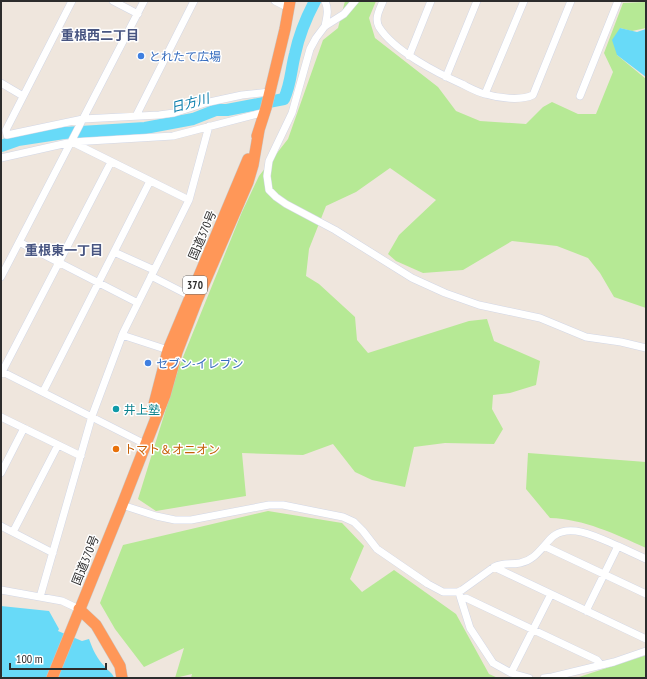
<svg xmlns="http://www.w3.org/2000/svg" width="647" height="679" viewBox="0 0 647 679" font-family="'PT Sans Narrow','Noto Sans JP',sans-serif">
	<rect width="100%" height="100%" fill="#efe6dd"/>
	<path fill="#b6e995" d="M345,1h31l-7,17 6,20 63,49 18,24 24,10 46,3 17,-17 9,-5 26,12h18l17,-42 -9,-19 19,-50 23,-1v26l-14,3 -12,-3 -3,27 29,24v229l-32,-11 -14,-24 -12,-15 -31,-12 -45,-5 -49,29 -40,3 -27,-12 -8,-7 11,-19 37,-35 -46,-32 -34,24 -30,14 -17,43 -3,27 13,8 36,33 2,23 11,13 101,-32 18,-2 7,22 46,20 -4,24 -26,8 -17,2 -1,14 11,20 -9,15 -49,-1 -31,4 -9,40 -33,-7 -17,-8 -22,-28 -30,11 -61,-2 4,43 -90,15 -18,-12 41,-132 63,-155 17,-36 29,-37 35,-99 15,-12z
		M528,453l118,9v86c-31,-14 -62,-29 -96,-30l-24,-29z
		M268,511l74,12 22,23 -14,33 12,13 32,-22 62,44 33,60 9,4h-307l1,-4 -17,4 9,-30 -40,19 -29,-38 -15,-26 23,-58z
		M646,655v23h-70z"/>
	<path fill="#68daf8" d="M620,28l17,4 9,-3v48l-29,-22 -5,-15z
		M1,606l48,5 10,18 -1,2 24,10 7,-2c4,11 8,20 17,29 3,4 7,5 8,10h-110l-3,-3z"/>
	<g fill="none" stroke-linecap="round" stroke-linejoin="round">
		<path stroke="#68daf8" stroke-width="12" d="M1,146l17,-6 46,-7 81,-5 48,-9 23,-9h11l57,-11c7,-15 7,-30 11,-45 4,-19 11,-36 20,-53"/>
		<defs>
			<path id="minor" d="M72,1l-66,129 1,5 76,-16 76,-4 15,-2 31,-10 37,-8 28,-3
				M113,1l25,13
				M275,1l14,7
				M355,1l-11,13 -19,12 -9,12 -6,11 -18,64 -23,48 -2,15 2,14 7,7 10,7 49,26 77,48 33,15 34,12 61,13 46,19 35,5 25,6
				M383,1c-3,8 -9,17 -4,26 15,24 58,46 83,57 8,4 15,8 23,10 13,4 36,7 48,1l38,-94
				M325,26c2,-10 4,-16 0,-25
				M409,56l22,-55
				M446,77l31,-76
				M1,83l22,13
				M485,94l39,-93
				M580,96l38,-95
				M136,116l58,-115
				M72,142l117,58
				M1,158l71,-16 101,-6 92,-24
				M19,242l119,61
				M114,252l40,18
				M151,276l39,20
				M1,277l143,-276
				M122,335l46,15
				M1,371l144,73
				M1,374l110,-212
				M43,392l107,-211
				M1,417l80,39
				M1,473l23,-45
				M122,505l34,11 19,4h16l78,-15h14l60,12 11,5 9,9 14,18 51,35 15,8h15l4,-2 32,-23 152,72
				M1,526l52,27
				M13,532l45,-87
				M544,546c3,-3 7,-9 11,-11 18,-12 46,4 63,11l-32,65
				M618,546l28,13
				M494,567c10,-5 16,-2 26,-4 11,-2 17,-9 24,-17l102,48
				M1,590l61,11 17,8
				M460,596l10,32 23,35 18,10
				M40,597l52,-181 31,-83 66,-133 20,-74
				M461,599l5,-1 131,62 4,5
				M529,678l-18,-5 40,-79
				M544,678l8,-1 62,-15 32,-11"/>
			<path id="highway" d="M257,136l9,-28 19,-79 5,-28
				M152,412l16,-62 80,-191
				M79,609l17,16 24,41 2,12
				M52,678l70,-173 43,-110 12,-43 20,-52 51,-118 5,-17 6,-35"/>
		</defs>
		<use href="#minor" stroke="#d2d7e6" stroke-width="8"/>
		<use href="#highway" stroke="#c8c8c8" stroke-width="12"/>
		<use href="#minor" stroke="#fff" stroke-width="7"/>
		<use href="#highway" stroke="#ff9758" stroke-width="11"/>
	</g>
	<g fill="#3f7fe0" stroke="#fff" stroke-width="1.5">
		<circle cx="141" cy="56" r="4"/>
		<circle cx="148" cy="363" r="4"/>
	</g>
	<circle fill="#0f9aa8" stroke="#fff" stroke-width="1.5" cx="116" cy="409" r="4"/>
	<circle fill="#e8710a" stroke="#fff" stroke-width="1.5" cx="116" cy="449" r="4"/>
	<g text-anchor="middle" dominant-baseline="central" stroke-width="3" stroke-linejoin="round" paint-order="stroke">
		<rect fill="#fff" stroke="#6b6b6b" stroke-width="1" x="183" y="276" width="24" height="18" rx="3"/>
		<g font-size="11" font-weight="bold" fill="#2c2c2c">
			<text x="195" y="285">370</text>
		</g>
		<g font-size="12" fill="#366cbe" stroke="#fff" text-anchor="start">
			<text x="149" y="56">とれたて広場</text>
			<text x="156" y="363">セブン-イレブン</text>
		</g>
		<g font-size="12" fill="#2c2c2c" stroke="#fff">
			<text transform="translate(202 235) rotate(-67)">国道370号</text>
			<text transform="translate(85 560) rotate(-68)">国道370号</text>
		</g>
		<g font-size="12" fill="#0d838f" stroke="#fff" text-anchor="start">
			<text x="124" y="409">井上塾</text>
		</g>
		<g font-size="12" fill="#c56008" stroke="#fff" text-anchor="start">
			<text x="124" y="449">トマト＆オニオン</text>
		</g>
		<g font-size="13" font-weight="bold" fill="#485581" stroke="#fff">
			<text x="100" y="35">重根西二丁目</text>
			<text x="64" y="250">重根東一丁目</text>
		</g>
		<g font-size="13" font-style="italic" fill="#0279a9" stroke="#fff">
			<text transform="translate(190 103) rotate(-15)">日方川</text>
		</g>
	</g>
	<rect width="647" height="679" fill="none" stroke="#2c2c2c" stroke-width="4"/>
	<path d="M10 663v6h96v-6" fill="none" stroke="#2c2c2c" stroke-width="2"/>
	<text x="16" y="663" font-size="12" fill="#2c2c2c" stroke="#ffffff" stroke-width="3" paint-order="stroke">100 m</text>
</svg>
